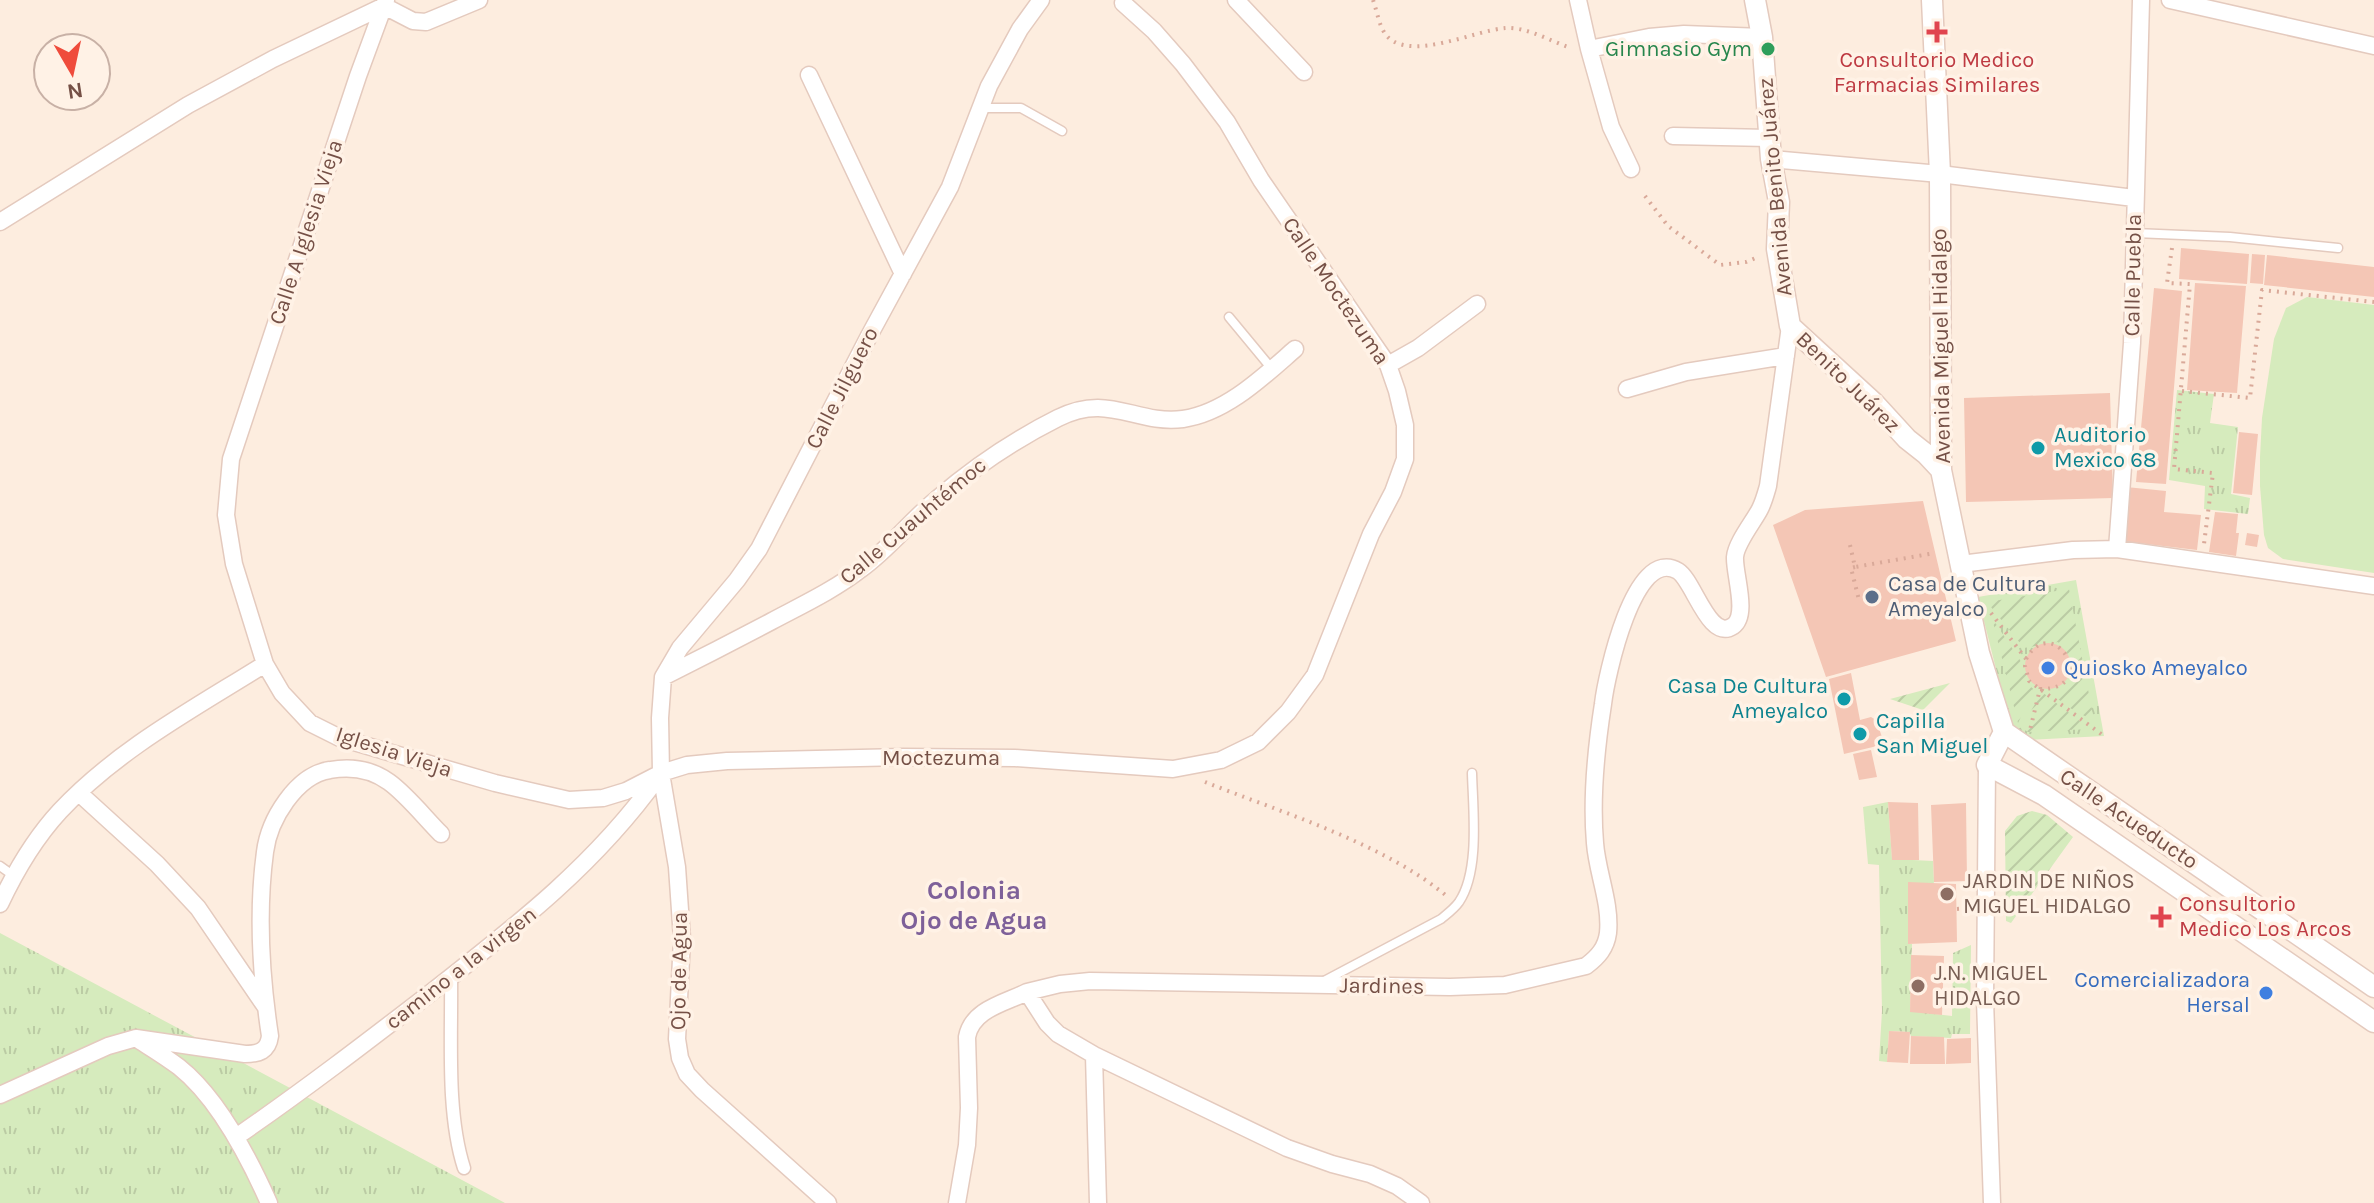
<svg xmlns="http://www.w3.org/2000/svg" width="2374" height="1203" viewBox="0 0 2374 1203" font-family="Karla,sans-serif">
	<defs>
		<pattern id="park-tufts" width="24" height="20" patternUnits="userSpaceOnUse" patternTransform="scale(2)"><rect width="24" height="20" fill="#d6ebbd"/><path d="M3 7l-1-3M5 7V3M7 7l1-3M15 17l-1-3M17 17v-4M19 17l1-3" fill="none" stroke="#bbcba4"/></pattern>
		<pattern id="garden-furrows" width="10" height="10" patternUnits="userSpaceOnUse" patternTransform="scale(2)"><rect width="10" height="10" fill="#d6ebbd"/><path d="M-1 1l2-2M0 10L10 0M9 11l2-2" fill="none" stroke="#bbcba4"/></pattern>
	</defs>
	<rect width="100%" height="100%" fill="#fdeddf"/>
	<path fill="url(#park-tufts)" d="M2177,390l37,4 -4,29 28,4 -7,67 19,4 -2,16 -44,-5 1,-23 -36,-6z
		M2076,580l28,156 -77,4 -15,-7 -34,-136z
		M1888,802l4,57 41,2 1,21 -26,62h4l-2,67 42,5 1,-63 18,-8 -1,89h-18l-1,4 -40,-2 -2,-4 -20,-1 -2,31 -8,-1 3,-50 -3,-146 -11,-1 -5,-57z
		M0,933l505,270h-505z"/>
	<path fill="url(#garden-furrows)" d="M2069,589l25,132 -24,-13 -20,-15 25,-17 -5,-19 -12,-15 -34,6 -37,-46z
		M1992,618l28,42 13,31 -15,32z
		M1950,683l-27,27 -33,-11z
		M2042,692l48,37 -62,3 -7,-4z
		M2032,811l15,4 26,22 -62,86 -5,-2 -1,-90 12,-15z"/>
	<path fill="#d6ebbd" d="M2307,297l67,8v268l-91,-14 -15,-11 -4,-13 -4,-49v-29l2,-39 12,-79 12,-31z"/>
	<path fill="#f4c6b5" d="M2181,248l68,6 -2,30 -68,-5z
		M2252,254l13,1 -2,29 -13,-1z
		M2267,255l107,12v30l-110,-12z
		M2195,283l51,3 -9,107 -50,-3z
		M2154,288l28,3 -16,193 -30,-2z
		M2110,393l3,105 -147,4 -2,-104z
		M2239,432l19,2 -6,61 -19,-2z
		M2126,487l40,4 -2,21 37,3 -4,35 -76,-9z
		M1923,501l33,140 -130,36 -53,-152 32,-15z
		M2215,512l23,2 -2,19h3l-3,23 -27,-4z
		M2247,533l12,2 -2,12 -12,-2z
		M2025 666a23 23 0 1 1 46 0a23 23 0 1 1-46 0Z
		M1851,673l9,47 11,-3 5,3 6,17 -5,9 -33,8 -15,-75z
		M1871,750l6,27 -18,3 -6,-26z
		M1888,802l30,1 1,57h-27z
		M1966,803l1,78 -33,1 -3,-77z
		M1908,882l48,2 1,58 -49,2z
		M1911,955l33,1 -2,59 -32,-3z
		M1889,1031l21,1 -2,31 -21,-1z
		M1911,1036l33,1 1,27h-35z
		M1971,1038v25l-25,1 1,-25z"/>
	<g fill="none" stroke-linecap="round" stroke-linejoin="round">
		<defs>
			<path id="service" d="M981,108h40l41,23
				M2135,233l95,4 108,11
				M1229,317l43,52
				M0,866l14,10
				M1324,981l117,-62c6,-5 13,-10 18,-17 21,-31 14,-92 13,-129"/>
			<path id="pedestrian" d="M451,977c1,60 -5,135 13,191"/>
			<path id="minor" d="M386,0l-28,76 -127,383 -5,56 8,49 31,100 17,29 28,30 30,15 155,45 74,17 34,-2 23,-7 35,-18 26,-8 40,-4 176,-4 112,1 158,11 48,-9 37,-18 30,-30 27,-37 56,-141 22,-42 12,-33v-34l-8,-34 -9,-26 -127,-185 -34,-58 -44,-58 -29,-33 -31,-28
				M1236,0l68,72
				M1578,0l11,49 22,78 20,42
				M2170,0l204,46
				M384,6l29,15 13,1 53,-22
				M1589,49l60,-12 35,-3 78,3
				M809,75l94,199
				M1673,136l96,2
				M1771,159l169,15 194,24
				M0,222l188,-117 85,-46 111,-53
				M1388,365l30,-17 59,-44
				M1627,389l59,-17 100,-16
				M2117,549l15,-206 9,-343
				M1961,564l112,-14 44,-1 257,37
				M663,677c36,-18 73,-37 109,-56 30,-16 62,-31 89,-52 29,-21 49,-48 76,-70 37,-32 77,-59 121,-81 51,-26 77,7 125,1 43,-6 81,-43 112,-70
				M1987,765l-2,235 7,203
				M79,793l78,71 41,44 67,98
				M0,904c16,-34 35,-66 60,-93 58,-62 135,-103 205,-147
				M137,1039c14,9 29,18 42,28 39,31 70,91 90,136
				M1094,1055l4,148
				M0,1095l108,-49 28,-8 109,16c14,0 23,-3 25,-18 -9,-59 -13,-124 -5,-184 4,-32 31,-77 65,-82 22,-4 41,-1 59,12 18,13 36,36 52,52
				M236,1137c67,-46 132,-96 197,-146 83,-65 163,-127 225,-214
				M828,1203l-126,-113 -15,-16 -7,-16 -3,-19 5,-100 -5,-72 -16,-94 -1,-55 3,-41 17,-29 57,-68 22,-31 110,-213 81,-149 39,-101 31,-57 21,-29
				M957,1203l10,-58 2,-37 -2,-71c5,-28 38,-34 60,-45
				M1421,1203l-24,-17 -27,-12 -38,-10 -45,-16 -193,-93 -36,-21 -11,-11 -20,-31 33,-8 30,-3 360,6 55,-2 81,-19c12,-9 20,-18 22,-33 3,-30 -11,-61 -13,-90 -4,-46 1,-94 8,-139 3,-26 31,-160 75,-133 16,10 31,71 55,55 16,-11 1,-52 2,-69 1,-14 19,-36 25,-48 4,-8 6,-16 8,-23l22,-160"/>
			<path id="tertiary" d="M1755,0l7,37 9,122 8,43 -2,47 13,77 84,77 33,36 19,15 15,16
				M1932,0l8,174 1,296 38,183 25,79
				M2004,732l-17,33 57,30 330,227
				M2004,732l370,255"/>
		</defs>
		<use href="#service" stroke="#e4cabe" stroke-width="11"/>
		<use href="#pedestrian" stroke="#e4cabe" stroke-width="15"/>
		<use href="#minor" stroke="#e4cabe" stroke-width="19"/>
		<use href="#tertiary" stroke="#e4cabe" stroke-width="23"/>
		<path stroke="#d9a999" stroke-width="4" stroke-dasharray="2 6" stroke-linecap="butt" d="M1373,0c4,11 6,26 13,35 23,28 89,-5 120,-7 21,-1 44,13 65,20
			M1645,196l23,30 52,39 26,-3 12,-5
			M2172,248l-5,35 23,1 -16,185 39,4 -9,71
			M2182,391l68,7 12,-108 112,12
			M1850,545l5,22 80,-14
			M1855,567l-4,1 8,32
			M1991,613l35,46 -1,7 4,15 75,55
			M2026,659c27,-49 76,31 14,30l-10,41
			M1205,782c78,31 181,62 244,116
			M1957,909l15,-1"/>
		<use href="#service" stroke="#fff" stroke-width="8"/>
		<use href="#pedestrian" stroke="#fff" stroke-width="12"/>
		<use href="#minor" stroke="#fff" stroke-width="16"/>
		<use href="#tertiary" stroke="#fff" stroke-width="20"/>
	</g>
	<g fill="#e0444e" stroke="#fff2e6" stroke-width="3">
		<path d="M1933 20h8v8h8v8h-8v8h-8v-8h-8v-8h8z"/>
		<path d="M2157 905h8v8h8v8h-8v8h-8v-8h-8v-8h8z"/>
	</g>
	<circle fill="#2e9e5b" stroke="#fff2e6" stroke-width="3" cx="1768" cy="49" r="8"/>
	<g fill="#0f9aa8" stroke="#fff2e6" stroke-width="3">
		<circle cx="2038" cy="448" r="8"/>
		<circle cx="1844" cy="699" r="8"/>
		<circle cx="1860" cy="734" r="8"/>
	</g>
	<circle fill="#5c6f8a" stroke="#fff2e6" stroke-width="3" cx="1872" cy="597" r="8"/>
	<g fill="#3f7fe0" stroke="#fff2e6" stroke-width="3">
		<circle cx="2048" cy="668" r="8"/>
		<circle cx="2266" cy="993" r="8"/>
	</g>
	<g fill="#8d6e63" stroke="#fff2e6" stroke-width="3">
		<circle cx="1947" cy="894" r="8"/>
		<circle cx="1918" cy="986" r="8"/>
	</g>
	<g text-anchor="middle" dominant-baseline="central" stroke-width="7" stroke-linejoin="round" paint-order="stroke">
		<g font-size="22" fill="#27864d" stroke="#fff2e6" text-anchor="end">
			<text x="1752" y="49">Gimnasio Gym</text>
		</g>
		<g font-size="22" fill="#be3a42" stroke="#fff2e6">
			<text x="1937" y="60">Consultorio Medico<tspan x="1937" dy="25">Farmacias Similares</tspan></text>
			<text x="2179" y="904" text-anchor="start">Consultorio<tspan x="2179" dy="25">Medico Los Arcos</tspan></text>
		</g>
		<g font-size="22" fill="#755046" stroke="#fff2e6">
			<text transform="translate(1775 187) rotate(-95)">Avenida Benito Juárez</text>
			<text transform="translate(306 232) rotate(-72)">Calle A Iglesia Vieja</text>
			<text transform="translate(2133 275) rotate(-89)">Calle Puebla</text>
			<text transform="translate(1336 291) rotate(56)">Calle Moctezuma</text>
			<text transform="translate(1941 346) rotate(-91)">Avenida Miguel Hidalgo</text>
			<text transform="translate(1848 382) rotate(44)">Benito Juárez</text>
			<text transform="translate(842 388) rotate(-63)">Calle Jilguero</text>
			<text transform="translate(913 521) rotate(-40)">Calle Cuauhtémoc</text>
			<text transform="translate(394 752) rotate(18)">Iglesia Vieja</text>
			<text x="941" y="758">Moctezuma</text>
			<text transform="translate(2129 819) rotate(34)">Calle Acueducto</text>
			<text transform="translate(461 968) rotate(-38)">camino a la virgen</text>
			<text transform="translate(679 971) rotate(-89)">Ojo de Agua</text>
			<text transform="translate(1382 986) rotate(1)">Jardines</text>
		</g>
		<g font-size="22" fill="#0d838f" stroke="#fff2e6" text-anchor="start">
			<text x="2054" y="435">Auditorio<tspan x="2054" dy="25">Mexico 68</tspan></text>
			<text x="1828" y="686" text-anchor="end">Casa De Cultura<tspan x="1828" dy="25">Ameyalco</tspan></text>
			<text x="1876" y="721">Capilla<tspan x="1876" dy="25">San Miguel</tspan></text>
		</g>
		<g font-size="22" fill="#4e5e75" stroke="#fff2e6" text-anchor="start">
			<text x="1888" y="584">Casa de Cultura<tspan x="1888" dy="25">Ameyalco</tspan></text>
		</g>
		<g font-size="22" fill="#366cbe" stroke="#fff2e6" text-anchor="start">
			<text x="2064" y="668">Quiosko Ameyalco</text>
			<text x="2250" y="980" text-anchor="end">Comercializadora<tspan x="2250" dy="25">Hersal</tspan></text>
		</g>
		<g font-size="22" fill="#785e54" stroke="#fff2e6" text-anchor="start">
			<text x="1963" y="881">JARDIN DE NIÑOS<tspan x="1963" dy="25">MIGUEL HIDALGO</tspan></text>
			<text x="1934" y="973">J.N. MIGUEL<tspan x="1934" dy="25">HIDALGO</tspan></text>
		</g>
		<g font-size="26" font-weight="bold" fill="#7e6099" stroke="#fff2e6">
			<text x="974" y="890">Colonia<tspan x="974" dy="30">Ojo de Agua</tspan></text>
		</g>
	</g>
	<g transform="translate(72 72) rotate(171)"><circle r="38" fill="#fff2e6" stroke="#c8b1a6" stroke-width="2"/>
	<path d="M0-6L14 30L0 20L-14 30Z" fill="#ef4c3c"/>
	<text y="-12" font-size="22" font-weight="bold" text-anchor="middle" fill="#755046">N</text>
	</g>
</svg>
